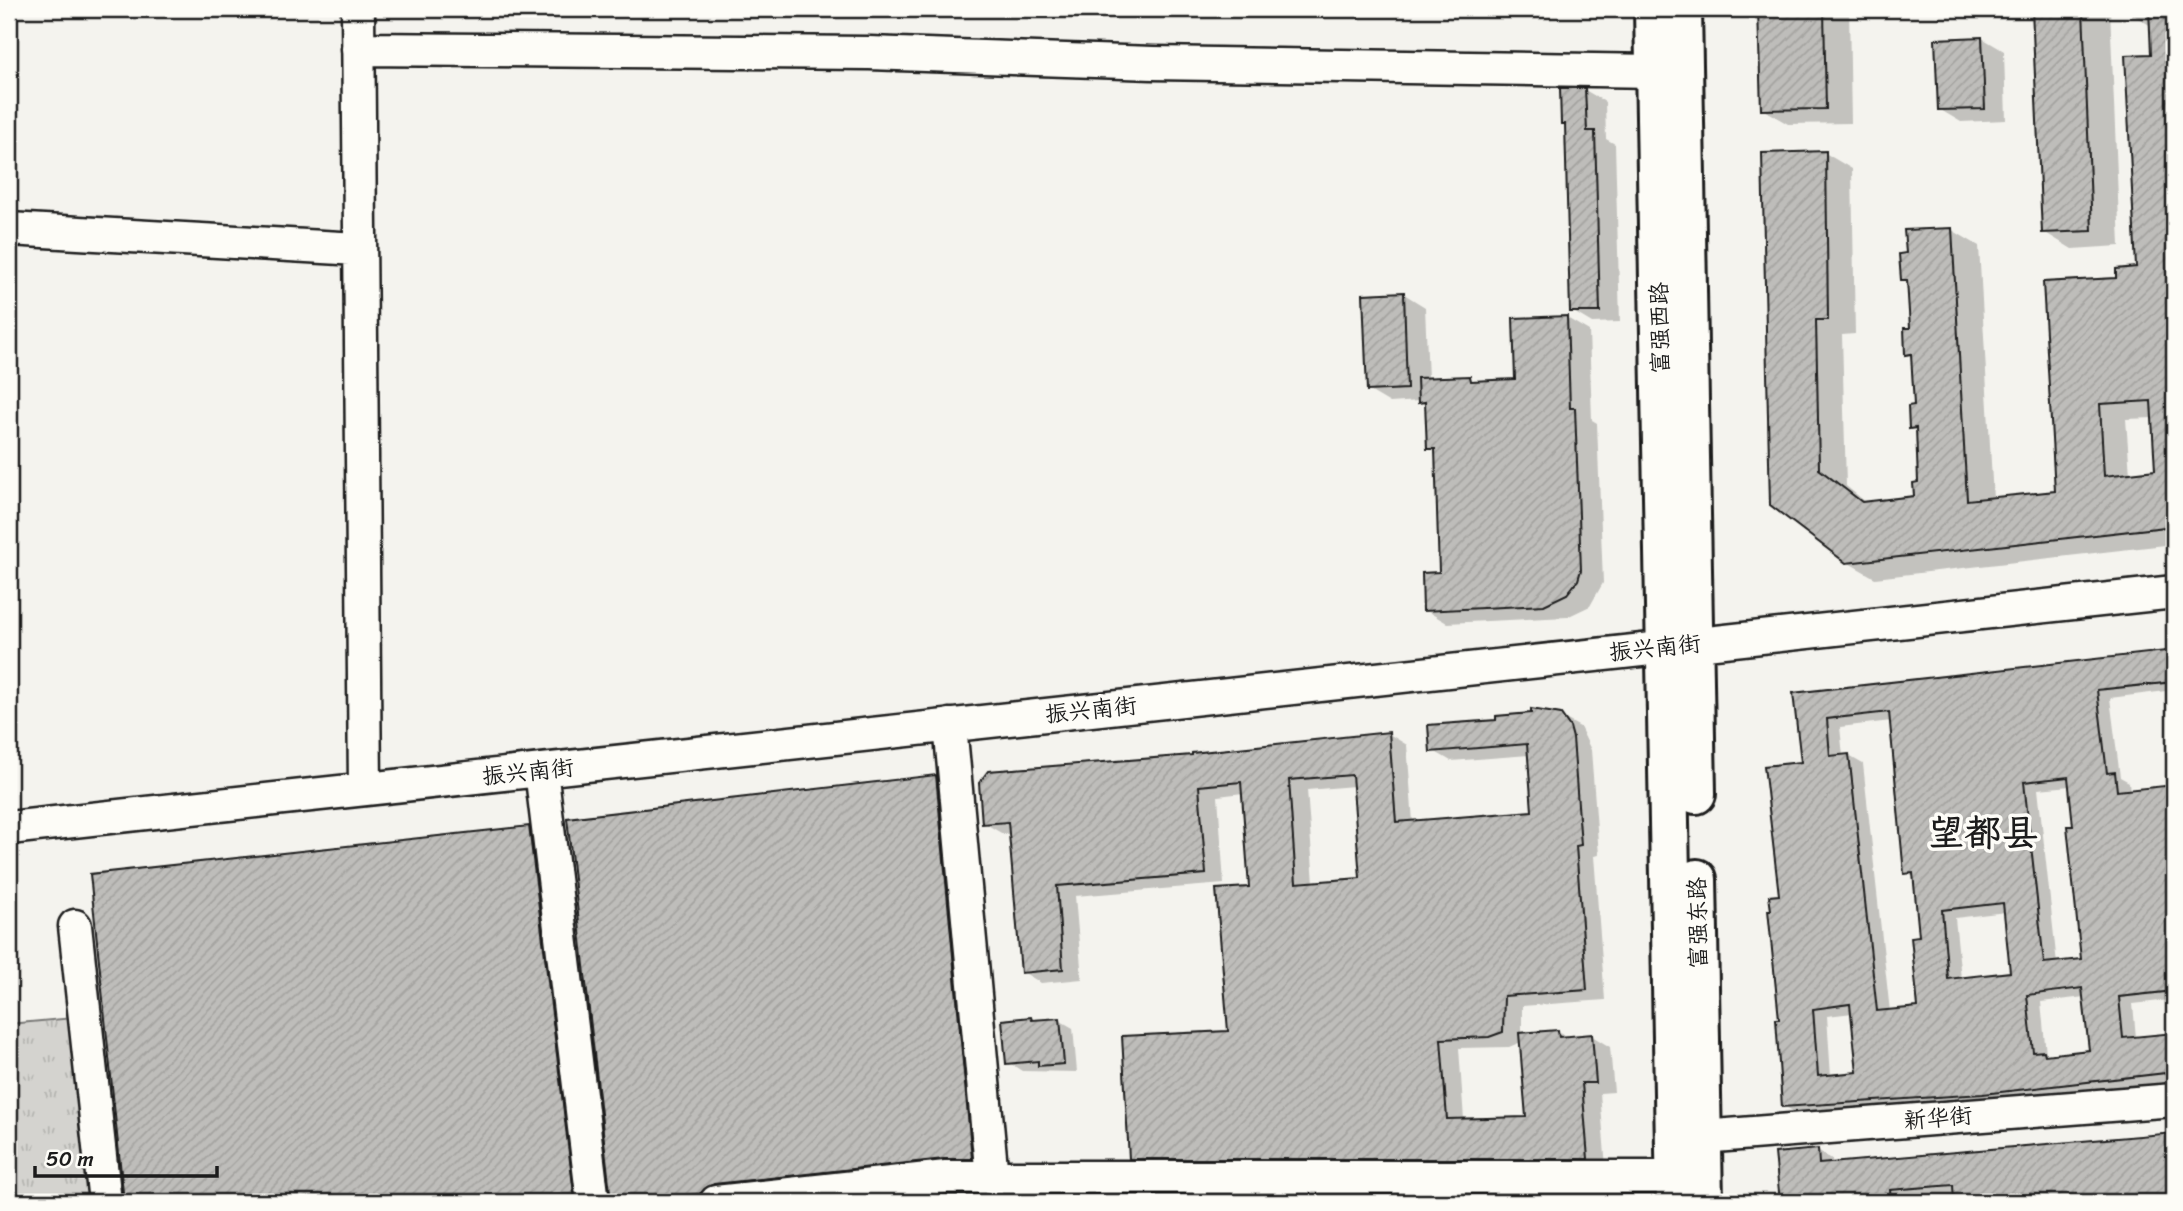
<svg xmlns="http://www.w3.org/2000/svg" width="2183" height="1211" viewBox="0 0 2183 1211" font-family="Sriracha,'LXGW WenKai TC',sans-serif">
	<defs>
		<pattern id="park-tufts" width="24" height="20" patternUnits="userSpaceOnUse" patternTransform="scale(1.75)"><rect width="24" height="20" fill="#d4d3cf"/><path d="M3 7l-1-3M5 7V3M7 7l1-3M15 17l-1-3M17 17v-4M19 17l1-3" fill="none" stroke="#b5b5b1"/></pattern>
		<pattern id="building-hatch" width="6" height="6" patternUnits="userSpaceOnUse" patternTransform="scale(1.75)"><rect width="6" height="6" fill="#bebdba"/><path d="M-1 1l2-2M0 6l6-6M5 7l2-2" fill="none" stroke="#a3a29f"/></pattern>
	</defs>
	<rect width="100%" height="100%" fill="#f4f3ee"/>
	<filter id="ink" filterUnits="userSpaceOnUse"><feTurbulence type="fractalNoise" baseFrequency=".0143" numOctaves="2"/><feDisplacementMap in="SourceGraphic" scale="14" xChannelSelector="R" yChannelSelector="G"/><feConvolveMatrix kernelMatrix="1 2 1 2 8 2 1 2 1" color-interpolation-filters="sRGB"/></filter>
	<g filter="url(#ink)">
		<path fill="url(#park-tufts)" stroke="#787876" stroke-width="2" d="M73,1018l19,184h-83v-178z"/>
		<path fill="#0003" fill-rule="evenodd" d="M1760,9h89l2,114 -63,1 -26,-15z
			M2034,9h76l10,237 -48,3 -28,-17z
			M2174,9v535l-299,34 -28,-16 -75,-58 53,-351 27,16 3,165 -13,1 4,151 21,17 48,-5 5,-14 -3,-53 -6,-3 5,-21 -3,-50 -6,-3 4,-25 -2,-46 -7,-4 5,-24 45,-25 27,16 14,253 64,-7 61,-213 20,-10 15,-213 -2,-30 -27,-17zM2154,418l3,54 -27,3 -4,-56z
			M1982,38l22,13 2,69 -45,2 -22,-13z
			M1585,90l20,12 1,37 9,5 5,178 -28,1 -20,-12 -5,-185 -4,-3z
			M1404,294l21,13 3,72 89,2 50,-63 22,13 3,89 5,3 6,160 -13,23 -23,11 -120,6 -22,-13 16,-36 -4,-121 -8,-5 -2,-42 -8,-5 -29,2 -22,-13z
			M2174,652v38l-64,8 10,79 9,5 1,9 44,-4v296l-176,18 -200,13 -14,-8 -11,-194 8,-16 22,-133 -8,-68zM1891,721l15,152 10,5 5,60 -1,71 -30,3 -27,-248 -14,-8h-6l-3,-29zM2071,786l12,175 -26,3 -19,-175zM2006,912l6,62 -51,5 -6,-61zM2085,997l6,55 -45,2 -5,-52zM2169,1000l4,34 -37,4 -3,-34zM1853,1013l6,61 -28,3 -4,-61z
			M1560,716l20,11 11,23 8,105 -5,1 11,144 -83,6v28l36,-3 11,7 23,-2 18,11 4,45 -14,1 6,75h-456l-19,-10 99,-125 21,-145 -8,-95 -25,3 6,88 -149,12 7,83 -41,4 -18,-11 -12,-138h-8l-19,-11 210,-66 195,-23 18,11 6,77 121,-9 -5,-58 -78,6 -19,-11zM1354,786l8,93 -48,4 -7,-93zM1521,1042l7,77 -64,1 -5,-72 50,-1z
			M936,776l14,9 35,381 -279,36h-93z
			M529,828l14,8 44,366h-461l-34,-327z
			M1059,1020l14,8 4,44 -55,-1 -14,-9z
			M2174,1133v69h-392l-5,-47 40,-4 15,8v5z
			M947,1197h34l9,5h-90z
			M1038,1197h35l9,5h-44z
			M1120,1197h31l9,5h-40z
			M1203,1197h28l9,5h-37z
			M1279,1197h35l9,5h-44z
			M1358,1197h86l9,5h-95z
			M1587,1197l9,5h-46l-5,-3z"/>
		<path fill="url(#building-hatch)" stroke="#1c1c1c" stroke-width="2" fill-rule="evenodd" d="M1758,9h66l2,100 -65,1z
			M2032,9h51l9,222 -50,2z
			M2149,9h25v517l-328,37 -76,-58 -8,-352 64,-2 2,169h-12l3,149 43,33 52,-6 -1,-13 5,-1 -2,-54 -7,1 -1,-23 6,-1 -3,-51 -6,1 -1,-27h6l-3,-48h-6l-2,-26 7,-1 -2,-23 48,-2 15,272 88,-9 -12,-209 73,-4v-9l20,-2 -11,-212 26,-1zM2151,401l4,69 -51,6 -4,-72z
			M1982,37l3,72 -47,1 -3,-71z
			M1560,88h25l2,43h8l5,181h-30l-5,-188h-4z
			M1404,292l3,97 -40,2 -4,-97z
			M1567,316l3,92h5l6,162 -3,10 -11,14 -23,11 -121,6 -1,-38 17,-1 -4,-123h-8l-2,-47 -7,1 -1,-25 53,-2 1,5 44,-2 -2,-61z
			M2174,650v32l-77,8 10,83 8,-1 2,19 57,-6v206l-55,6 4,41 51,-5v39l-191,22 -201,13 -6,-88h3l-11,-109h3l-2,-14 10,-1 -15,-129 37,-4 -8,-69zM1889,712l15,162 9,-1 6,63 -8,1 7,70 -41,4 -28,-257 -19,2 -3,-37zM2068,777l5,49h-6l14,133 -37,4 -20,-181zM2003,903l7,69 -62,7 -6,-69zM2082,988l7,62 -44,5 -1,-4 -11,1 -6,-57zM1850,1004l7,68 -39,4 -5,-67z
			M1531,709l30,5 9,13 3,11 8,107 -5,1 11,144 -83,6 -1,36 -14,5 -48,2 6,80 79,-2 -7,-84 39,-3 1,7 33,-3 4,49h-14l6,76h-459l-7,-123 106,-5 -12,-142 33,-2 -8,-105 -42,4 7,88 -149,12 6,83 -42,4 -13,-151 -26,2 -3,-41 9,-12 204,-16v-2l197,-21 7,90 136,-11 -5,-67 -97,8 -2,-27 68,-5v-4l35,-3zM1352,775l8,103 -64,5 -7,-103z
			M936,775l36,384h-28l-230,25 -15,10 -88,7 -44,-383z
			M529,826l46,376h-451l-34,-328z
			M1031,1017l1,3 28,-2 4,46 -26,2v-5l-32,3 -4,-44z
			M2174,1133v69h-220l-1,-17 -63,5 1,12h-111l-5,-49 43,-4 1,15z
			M947,1195h33v7h-96z
			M1201,1195h30l1,7h-30z
			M1278,1195h36v7h-36z
			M1356,1195h88l1,7h-89z
			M1543,1195h45v7l-45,-2z"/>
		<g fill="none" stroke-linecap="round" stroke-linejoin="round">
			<defs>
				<path id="minor" d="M358,9l7,780
					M358,49l511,4 284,10 503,8
					M9,229l349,20
					M950,725l42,453
					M541,770l52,432
					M9,828l2165,-236
					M75,926l30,276
					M1702,1137l472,-37
					M716,1202l230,-25h730"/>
				<path id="major" d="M1654,9l22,1193
					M1682,9l14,785
					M1697,879l6,323"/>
			</defs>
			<use href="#minor" stroke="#1c1c1c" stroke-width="37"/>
			<use href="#major" stroke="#1c1c1c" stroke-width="44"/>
			<use href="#minor" stroke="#fdfcf7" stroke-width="32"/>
			<use href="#major" stroke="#fdfcf7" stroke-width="38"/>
		</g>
	</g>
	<g text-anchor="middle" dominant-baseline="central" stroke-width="7" stroke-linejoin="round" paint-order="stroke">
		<g font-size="23" fill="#1c1c1c" stroke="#fdfcf7">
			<text transform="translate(1660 328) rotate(-91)">富强西路</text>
			<text transform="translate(1655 648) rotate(-6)">振兴南街</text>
			<text transform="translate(1091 710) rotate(-6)">振兴南街</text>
			<text transform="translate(528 772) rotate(-6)">振兴南街</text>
			<text transform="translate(1698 923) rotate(-91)">富强东路</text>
			<text transform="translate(1938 1118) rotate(-5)">新华街</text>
		</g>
		<g font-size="37" font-weight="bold" fill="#1c1c1c" stroke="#fdfcf7">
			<text x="1983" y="832">望都县</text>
		</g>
	</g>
	<rect width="2183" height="1211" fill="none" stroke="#fdfcf7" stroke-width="35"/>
	<rect x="18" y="18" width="2148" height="1176" fill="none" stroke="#1c1c1c" stroke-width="2.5" filter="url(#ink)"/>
	<path d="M35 1166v10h182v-10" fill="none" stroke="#1c1c1c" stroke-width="3.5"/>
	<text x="46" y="1166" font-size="21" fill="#1c1c1c" stroke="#fdfcf7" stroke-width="5" paint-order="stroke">50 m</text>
</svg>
